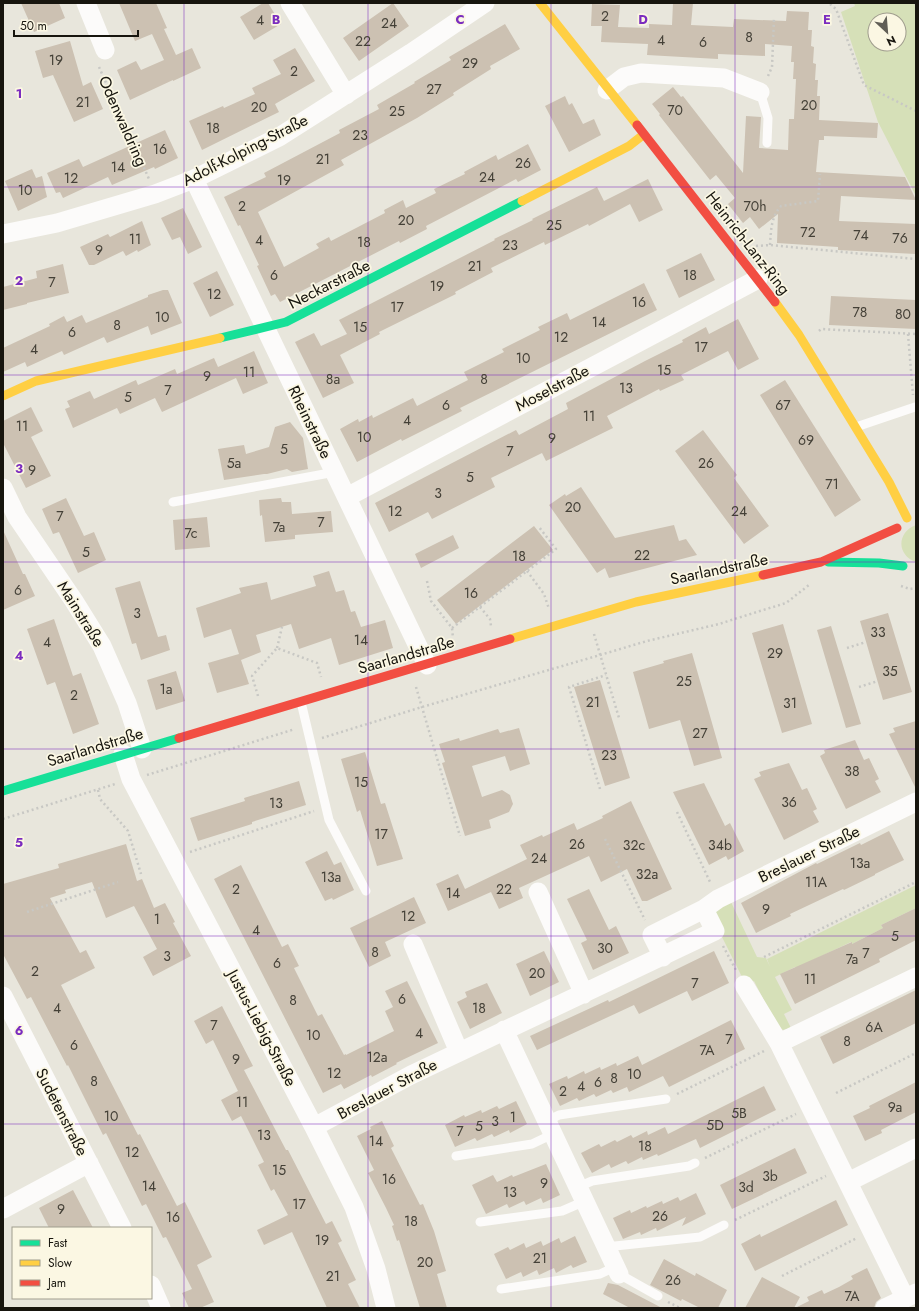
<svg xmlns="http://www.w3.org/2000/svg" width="919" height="1311" viewBox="0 0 919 1311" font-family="Jost,sans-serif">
	<rect width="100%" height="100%" fill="#e8e6dc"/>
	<path fill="#d6e0b8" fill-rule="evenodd" d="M854,3h62v193l-38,-74 -37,-110 14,-6zM875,20h24v24h-24z
		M916,525v37c-20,-7 -19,-30 0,-37z
		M916,885v23l-35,17 2,3 -31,16 -1,-2 -55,26 -1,-1 -20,10 17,33 -8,4 7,14 -8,2 -6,-4 -23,-45 -8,4 -32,-64c-1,-13 7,-14 17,-19l26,55 9,1 4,9 -3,-8z"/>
	<path fill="#ccc1b2" d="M21,3h38l6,15 -31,14z
		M119,3h37l11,25 -3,1 12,26 16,-7 9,20 -28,13v-1l-43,20 -13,-30 19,-9 5,9 23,-10 -12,-26 -17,7z
		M263,3h5l13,21 -27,16 -14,-23z
		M393,3l16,23 -50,35 -16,-23z
		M673,3h20l-2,22 42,2 1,-8 52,2 1,-10 22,1 -1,18h4l-1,16 3,1 -1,16 3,1 -1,16h3l-1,16h3l-1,24 59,3 -1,15 -53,-2v4h-5l-3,32 89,5 11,23 -75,-4 -2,25 77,3v30l-78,-4v-3l-61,-4 1,-29 -19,15 -9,-12 -7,6 -15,-19 7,-6 -19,-23 -6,5 -51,-65 1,-1 -8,-10 21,-17 8,10 2,-1 60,77 3,-57 15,1 -2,31 29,2 1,-31h5l2,-40h-3l1,-17h-3l1,-16 -27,-2v12l-47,-2v5l-71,-4 1,-11 -47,-2 1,-16h-11l1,-22 28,1 -2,22 31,1v-4l23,1z
		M505,24l15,25 -30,17 1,3 -38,24 1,2 -37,23 -76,42 3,5 -86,47 26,55 35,-19 -3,-4 13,-7 2,4 54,-28 -1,-3 19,-10 3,8 30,-15 -2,-4 31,-15 -1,-2 32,-17 2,5 30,-16 13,26 -23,12 -2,-3 -90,47 1,3 -27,14 -1,-2 -119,61 -5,-8 -4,2 -14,-30 2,-1 -19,-40 -2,1 -14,-29 42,-20 -2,-4 76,-40 -1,-3 40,-21 -2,-4 38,-22 -1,-1 37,-22 -2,-3z
		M70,41l13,45 8,-4 12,27 -29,13 -21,-47 -10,3 -8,-27z
		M295,48l20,33 -40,23 4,8 -77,38 -13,-29 34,-15 1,2 31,-14 -3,-6 29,-14 -8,-14z
		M565,96l4,9 3,-2 11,21 11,-5 7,16 -32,17 -24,-46z
		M165,130l13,28 -23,11 -1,-2 -42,18 -4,-8 -45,21 -3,-6 -4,1 -9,-20 32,-14 4,8z
		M32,169l4,9 6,-2 5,21 -29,14 -13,-30z
		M648,179l15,31 -24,12 -9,-18 -41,22 -1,-2 -43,21 -1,-3 -53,26 2,4 -38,20 1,2 -77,38 1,2 -40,21 14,28 -31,15 -28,-56 19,-9 7,13 26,-12 -8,-14 156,-80 -1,-1 39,-19 -1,-1 65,-32 7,14z
		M183,208l19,39 -14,7 -8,-17 -8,3 -11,-22z
		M142,221l9,24 -13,7 -1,-2 -11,6 -3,-5 -29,14h-5l-9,-18 28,-13 2,3z
		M701,253l14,27 -36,18 -13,-28z
		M63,264l6,29 -42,10v1l-24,6v-23l34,-9 -1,-7z
		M217,271l17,34 -24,12 -17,-34z
		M644,283l13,27 -197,98 2,3 -60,30 -1,-2 -44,23 -17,-33 18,-10 1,3 13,-7 1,3 40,-20 4,8 51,-26 -4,-8 40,-20 -2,-3 38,-19 -2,-3 29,-14 3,7z
		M163,290h5l14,33 -31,12 -3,-9 -41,17 -3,-6 -40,18 -2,-4 -35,16 -2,-5 -22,10v-24l47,-22 -1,-2 15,-8 3,6 15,-7 4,8 62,-26v-2z
		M831,296l85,4v29l-87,-4z
		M738,319l21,40 -21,11 -10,-19 -47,24 3,5 -24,11 -1,-2 -52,27 6,12 -67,33 -4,-8 -51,25 4,9 -63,32 -4,-7 -39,20 -14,-29 141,-73 3,5 49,-26 -2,-6 79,-42 38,-19 -1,-2 24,-13 3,7z
		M254,351l14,32 -25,11 -7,-16 -74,34 -7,-14 -35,16 -3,-6 -44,20 -8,-19 5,-2 -3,-6 23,-10 4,8 42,-19 2,5 37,-16 2,5 37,-16 4,9z
		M785,380l76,120 -26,17 -75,-122z
		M31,407l12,24 -12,6 20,39 -25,12 -23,-45v-22z
		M290,422l13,16 5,31 -16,3 -5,-3 -20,5h-3l-40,6 -6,-31 26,-4 2,9 23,-7 6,-20z
		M703,430l34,45 -3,3 35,48 -25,18 -69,-93z
		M581,487l34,51 59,-13 5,16 7,-2 11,16 -88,23 -4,-10 -8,5 -48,-68 16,-11 1,2z
		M66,498l18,38 10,-4 12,28 -28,13 -19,-41 -6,2 -11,-25z
		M281,498l1,4h9l1,12 39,-3 2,21 -38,3v4l-30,3 -3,-27 -2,1 -1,-16z
		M207,517l3,30 -35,3 -2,-30z
		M534,526l19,24 -97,74 -19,-24z
		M3,530l20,44h2l10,22 -32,14z
		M453,535l6,13 -38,20 -6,-14z
		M329,571l7,21 8,-2 7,22 4,-1 6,16 24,-7 8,28 -54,17 -8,-27 -32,11 -8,-25 -35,11 5,17 -20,8 8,24 -32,9 -9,-30 31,-9 -8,-25 -27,9 -8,-30 45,-15 -2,-5 28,-6 4,18 45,-14 -3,-10z
		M140,581l18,56 8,-2 4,15 -29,10 -5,-17 -4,1 -17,-56z
		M888,613l24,79 -29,8 -23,-79z
		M54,619l19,57 8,-3 18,51 -26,10 -18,-52 -8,3 -20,-56z
		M783,624l29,100 -30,9 -30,-100z
		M831,626l30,98 -15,4 -29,-98z
		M692,653l30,105 -28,8 -14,-46 -31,9 -16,-57 31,-9 -1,-2z
		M176,671l9,30 -29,9 -9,-30z
		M600,680l30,98 -25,8 -31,-99z
		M916,721v68l-27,-55 6,-2 -2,-4z
		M519,728l11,36 -20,7 -5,-15 -33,10 10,31 20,-7 8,5 3,9 -4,8 -20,8 2,8 -26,8 -23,-73 3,-1 -6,-18 20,-6 1,3 38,-12 2,4z
		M855,740l9,20 5,-2 10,21 -4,2 6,11 -35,17 -26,-53 5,-3 -1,-3z
		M365,752l16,52 4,-1 18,56 -26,7 -17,-56 -3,2 -16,-53z
		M789,763l13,27 5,-2 10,21 -4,2 6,11 -35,18 -30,-61 7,-3 -2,-4z
		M299,781l7,24 -54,17v2l-54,17 -8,-23 55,-17 -1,-3z
		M704,783l21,43 5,-3 14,28 -16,9 -2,-4 -17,9 -36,-73z
		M631,801l41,88 -25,12h-5l-15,-32 -26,13 -12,-26 -70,32 4,10 -24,11 -8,-17 -43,19 -12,-27 22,-10 7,15 62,-30 -7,-14 22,-10 1,2 31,-14 3,7 26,-12 -1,-2z
		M889,831l15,29 -29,14v1l-31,15 -1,-1 -53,25 1,2 -35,17 -15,-30 75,-40 1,1 43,-21 1,2z
		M126,844l11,37 5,-2 12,29 11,-5 10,19 -2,1 18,33 -38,20 -10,-19 14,-8 -23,-43 -28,12 -14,-36 -27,8 1,3 -16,5 30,55 6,-3 9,18 -34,17 77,150 2,-1 37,72 8,-4 27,55 -15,8 17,37 -14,6h-11l-7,-15 10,-4 -26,-52 -3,1 -17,-34 -4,2 -36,-73 -3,2 -35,-70 -1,1 -36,-69 -4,2 -24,-45v-70l56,-16 -1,-4z
		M327,851l7,14 7,-3 13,28 -21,10 -1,-2 -7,3 -20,-39z
		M241,865l41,82 6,-3 11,22 -5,2 24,48 4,-2 22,41 2,-1v1l48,-24 -9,-20 8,-4 -8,-16 22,-10 31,62 -42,20 1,1 -25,13 -1,-2 -27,14 -3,-5 -18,9 -109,-214z
		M589,889l20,41 7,-4 13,27 -36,17 -12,-27 6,-3 -20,-41z
		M414,897l12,26 -41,19 6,14 -22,11 -19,-39z
		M916,908v32l-37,19 1,3 -85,42 -15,-30 72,-32v2l31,-16 -2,-3z
		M544,951l15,31 -29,14 -14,-32z
		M714,951l15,32 -37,18 -5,-10 -48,23 -5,-9 -97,45 -7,-14 78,-36 1,2z
		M487,983l15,30 -32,16 -13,-27 10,-5 -2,-5z
		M916,990v33l-83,41 -13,-27z
		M222,1006l31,60 -9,4 42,80h2l38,74 6,-3 10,20 -4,2 18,37 -8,4 12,24h-33l-35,-76 -28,13 -7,-15 31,-15 -14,-26 -3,2 -13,-26 6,-3 -23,-46 -9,5 -11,-21 17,-9 -25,-51 -7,4 -12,-23z
		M731,1020l14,29 -76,38 -6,-11 -34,16 -2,-5 -14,6 -2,-3 -15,7 -2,-3 -15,7 -2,-3 -17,8 -11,-22 18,-8 1,3 16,-8 1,3 15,-7 1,3 15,-7 1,3 21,-10 4,9z
		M916,1082v30l-35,18 1,3 -17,8 -12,-25 17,-8 -1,-2z
		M764,1086l12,24 -76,38 -4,-9 -38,17 -1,-2 -14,6 -1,-3 -14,7 -2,-3 -15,7 -2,-4 -17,9 -11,-20 18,-9 2,3 14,-7 2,2 14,-7 2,3 14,-7 1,4 17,-8 3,7z
		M516,1101l11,23 -17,9 -1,-3 -15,7 -2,-3 -15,7 -2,-3 -20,9 -10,-22 19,-10 1,2 16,-7 1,3 15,-7 2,3z
		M382,1121l12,25 -3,2 29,57 3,-1 11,27 12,40 -9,3 10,34h-27l-21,-68 -2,1 -5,-15 2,-1 -8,-17 -18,-35 6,-3 -17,-34 14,-7 -1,-2z
		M795,1148l12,25 -75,36 -12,-24z
		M546,1164l14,31 -17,8 -2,-5 -15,7 -2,-4 -15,7 -2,-4 -21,10 -14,-29 21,-10 4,7 15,-7 1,2z
		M73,1190l20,38h-44l-10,-20z
		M696,1193l10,21 -24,12 4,-9 -29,14 -1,-3 -15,7 -1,-3 -17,7 -10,-21 17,-8 1,3 15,-7 1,2 15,-7 1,3 15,-7 2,4z
		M836,1200l12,25 -93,46 -14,-27 19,-10 1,3z
		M575,1236l12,26 -14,6 -2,-3 -15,8 -2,-5 -15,7 -2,-5 -14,7 -2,-5 -15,7 -12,-25 14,-7 2,3 14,-7 2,5 15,-7 2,5 16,-8 2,5z
		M664,1259l31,17 1,-3 31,17 -9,18h-18l-18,-9 -1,2 -31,-16z
		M867,1268l14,30 -5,4 -2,6h-79l14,-7 -2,-4 15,-7 2,4 15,-7 14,-8 -2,-3z
		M762,1277l38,20 -6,11h-49z
		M608,1283l10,2 44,23h-32l-27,-14z"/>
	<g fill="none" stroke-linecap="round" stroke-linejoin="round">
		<path stroke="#c8c8c4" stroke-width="2.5" stroke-dasharray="2 3" stroke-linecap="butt" d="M915,3l1,2
			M830,4l6,5 28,76 52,26
			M99,67l50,112
			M768,76l4,-9 2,-49
			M770,245c1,-15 1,-28 11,-39l37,-5 2,-27
			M756,246l14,-1 146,14
			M819,331l2,-2 95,5
			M908,334l5,61
			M527,571l17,23 5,15
			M427,581l4,20 21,27 1,10
			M901,586l9,3 6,-1
			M480,607l10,12 1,7
			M452,628l104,-79 -17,-22
			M594,634l25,84
			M277,648l5,-21
			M847,648l19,-6
			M416,687l44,149
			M859,687l19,-6
			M258,696l-6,-20 25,-28 40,15 4,14
			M322,738l100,-31 178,-52 47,-14 72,-17 41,-13 26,-8 23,-18
			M147,775l148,-46
			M600,789l-31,-102 37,-12
			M98,790l2,9 28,32 13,43
			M677,812l34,72
			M3,819l112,-35
			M605,839l40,81
			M190,852l124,-41
			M27,912l91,-30
			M723,946l13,24
			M764,957l152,-75
			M836,1093l80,-40
			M677,1094l87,-43
			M705,1158l91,-44
			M735,1220l91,-44
			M782,1276l75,-38
			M668,1302l12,6"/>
		<path stroke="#fcfbfa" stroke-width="9" d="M760,92l8,26 -1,25
			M856,427l59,-20
			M173,502l162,-30
			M301,702l28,118 37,71
			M547,1121l12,-6 107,-16
			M456,1156l76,-12 21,-10
			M578,1187l14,-6 97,-15 6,-3
			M480,1222l82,-11 23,-10
			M607,1249l8,-3 85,-9 24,-12
			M619,1274l39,22
			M501,1289l99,-15 15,-7"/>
		<path stroke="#fcfbfa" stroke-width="19" d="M86,3l19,47
			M290,3l56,92
			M607,90l17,-13 17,-4 83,5 36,14
			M194,179l233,486
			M3,234l54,-11 98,-29 39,-15 85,-42 132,-84 74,-50
			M3,488l14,29 57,84 28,45 25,57 15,46
			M347,497l411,-218
			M123,754l8,25 183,348 40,80 22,62 10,39
			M538,892l46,102
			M413,944l46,108
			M663,957l-11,-22 52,-26 14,-10 198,-97
			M744,985l35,58 126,255
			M3,996l119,232
			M504,1030l115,244
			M779,1043l137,-66
			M314,1127l97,-52 304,-144 -11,-22
			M848,1182l68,-34
			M3,1209l86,-46
			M151,1285l10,23
			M885,1308l31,-15"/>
		<path stroke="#16e098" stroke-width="9" d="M220,338l66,-16 236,-121
			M828,562l51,1 24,3
			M3,791l176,-53"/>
		<path stroke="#ffcf43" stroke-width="9" d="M540,3l97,122
			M522,201l107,-55 14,-11
			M775,302l24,33 90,147 18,36
			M3,396l33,-15 184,-43
			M510,639l126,-37 127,-27"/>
		<path stroke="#f24e42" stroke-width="9" d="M637,125l138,177
			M763,575l58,-13 76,-34
			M179,738l331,-99"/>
	</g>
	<path fill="none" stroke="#7b2cbf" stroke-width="1" stroke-opacity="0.55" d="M184,3v1305M368,3v1305M551,3v1305M735,3v1305M3,187h913M3,375h913M3,562h913M3,749h913M3,936h913M3,1124h913"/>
	<g text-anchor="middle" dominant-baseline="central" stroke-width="3.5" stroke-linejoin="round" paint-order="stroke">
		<g font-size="14" fill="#444037">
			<text x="605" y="16">2</text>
			<text x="260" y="20">4</text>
			<text x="389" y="23">24</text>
			<text x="749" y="37">8</text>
			<text x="661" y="40">4</text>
			<text x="363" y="41">22</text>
			<text x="703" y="42">6</text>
			<text x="56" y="60">19</text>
			<text x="470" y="63">29</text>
			<text x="294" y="71">2</text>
			<text x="434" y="89">27</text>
			<text x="83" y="102">21</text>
			<text x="809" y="105">20</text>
			<text x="259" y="107">20</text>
			<text x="675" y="110">70</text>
			<text x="397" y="111">25</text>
			<text x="213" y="128">18</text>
			<text x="360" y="135">23</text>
			<text x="160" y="149">16</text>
			<text x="323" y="159">21</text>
			<text x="523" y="163">26</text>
			<text x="118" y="167">14</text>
			<text x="487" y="177">24</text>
			<text x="71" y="178">12</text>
			<text x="284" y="180">19</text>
			<text x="25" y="190">10</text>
			<text x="242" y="206">2</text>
			<text x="755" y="206">70h</text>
			<text x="406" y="220">20</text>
			<text x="554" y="225">25</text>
			<text x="808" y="232">72</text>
			<text x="861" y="235">74</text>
			<text x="900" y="238">76</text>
			<text x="135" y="239">11</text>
			<text x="259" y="240">4</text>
			<text x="364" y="242">18</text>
			<text x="510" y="245">23</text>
			<text x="99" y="250">9</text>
			<text x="475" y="266">21</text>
			<text x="274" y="275">6</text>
			<text x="690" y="275">18</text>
			<text x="52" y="282">7</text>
			<text x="437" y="286">19</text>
			<text x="214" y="294">12</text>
			<text x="639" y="302">16</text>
			<text x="397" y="307">17</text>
			<text x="860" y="312">78</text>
			<text x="903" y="314">80</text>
			<text x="162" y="317">10</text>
			<text x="599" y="322">14</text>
			<text x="117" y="325">8</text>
			<text x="360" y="327">15</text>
			<text x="72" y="332">6</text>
			<text x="561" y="337">12</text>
			<text x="701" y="347">17</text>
			<text x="34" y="349">4</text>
			<text x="523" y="358">10</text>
			<text x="664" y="370">15</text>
			<text x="249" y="372">11</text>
			<text x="207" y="376">9</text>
			<text x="333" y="379">8a</text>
			<text x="484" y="379">8</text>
			<text x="626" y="388">13</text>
			<text x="168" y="390">7</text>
			<text x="128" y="397">5</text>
			<text x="446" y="405">6</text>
			<text x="783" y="405">67</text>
			<text x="589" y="416">11</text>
			<text x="407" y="420">4</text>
			<text x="22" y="426">11</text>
			<text x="364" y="437">10</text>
			<text x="552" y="438">9</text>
			<text x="806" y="440">69</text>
			<text x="284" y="449">5</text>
			<text x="510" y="451">7</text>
			<text x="234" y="463">5a</text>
			<text x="706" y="463">26</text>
			<text x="32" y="470">9</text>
			<text x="470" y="477">5</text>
			<text x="832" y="484">71</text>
			<text x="438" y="493">3</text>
			<text x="573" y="507">20</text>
			<text x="395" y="511">12</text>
			<text x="739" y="511">24</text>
			<text x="60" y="516">7</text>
			<text x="321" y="522">7</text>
			<text x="279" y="527">7a</text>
			<text x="191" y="533">7c</text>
			<text x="86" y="552">5</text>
			<text x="642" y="555">22</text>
			<text x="519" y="556">18</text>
			<text x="18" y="590">6</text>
			<text x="471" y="593">16</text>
			<text x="137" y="613">3</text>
			<text x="878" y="632">33</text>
			<text x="361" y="640">14</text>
			<text x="47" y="642">4</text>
			<text x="775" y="653">29</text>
			<text x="890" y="671">35</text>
			<text x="684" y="681">25</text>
			<text x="166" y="689">1a</text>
			<text x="74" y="695">2</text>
			<text x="593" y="702">21</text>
			<text x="790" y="703">31</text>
			<text x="700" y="733">27</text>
			<text x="609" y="755">23</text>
			<text x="852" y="771">38</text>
			<text x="361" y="782">15</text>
			<text x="789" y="802">36</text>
			<text x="276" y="803">13</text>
			<text x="381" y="834">17</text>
			<text x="577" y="844">26</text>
			<text x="634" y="845">32c</text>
			<text x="720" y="845">34b</text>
			<text x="539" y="858">24</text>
			<text x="860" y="863">13a</text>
			<text x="647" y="874">32a</text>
			<text x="331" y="877">13a</text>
			<text x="816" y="882">11A</text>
			<text x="236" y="889">2</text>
			<text x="504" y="889">22</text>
			<text x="453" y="893">14</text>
			<text x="766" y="909">9</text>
			<text x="408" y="916">12</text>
			<text x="157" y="919">1</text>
			<text x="256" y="930">4</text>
			<text x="895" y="936">5</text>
			<text x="605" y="948">30</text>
			<text x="375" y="952">8</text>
			<text x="866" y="953">7</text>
			<text x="167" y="956">3</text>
			<text x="852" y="959">7a</text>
			<text x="277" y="963">6</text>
			<text x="35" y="971">2</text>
			<text x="537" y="973">20</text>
			<text x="810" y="979">11</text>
			<text x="695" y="983">7</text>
			<text x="402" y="999">6</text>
			<text x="293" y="1000">8</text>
			<text x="57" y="1008">4</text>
			<text x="479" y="1008">18</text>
			<text x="214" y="1025">7</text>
			<text x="874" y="1027">6A</text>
			<text x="419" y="1033">4</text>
			<text x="313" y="1035">10</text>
			<text x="729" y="1039">7</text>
			<text x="847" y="1041">8</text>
			<text x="74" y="1045">6</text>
			<text x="707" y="1050">7A</text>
			<text x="377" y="1057">12a</text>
			<text x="236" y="1059">9</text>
			<text x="334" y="1073">12</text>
			<text x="634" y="1074">10</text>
			<text x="614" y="1078">8</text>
			<text x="94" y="1081">8</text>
			<text x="598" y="1082">6</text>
			<text x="581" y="1086">4</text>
			<text x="563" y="1091">2</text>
			<text x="242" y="1102">11</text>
			<text x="895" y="1107">9a</text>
			<text x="739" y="1113">5B</text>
			<text x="111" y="1116">10</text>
			<text x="513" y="1117">1</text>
			<text x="495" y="1121">3</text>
			<text x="715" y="1125">5D</text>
			<text x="479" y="1126">5</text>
			<text x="460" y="1131">7</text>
			<text x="264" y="1135">13</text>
			<text x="376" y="1141">14</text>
			<text x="645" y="1146">18</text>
			<text x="132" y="1152">12</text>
			<text x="279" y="1170">15</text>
			<text x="770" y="1176">3b</text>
			<text x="389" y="1179">16</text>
			<text x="544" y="1183">9</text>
			<text x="149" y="1186">14</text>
			<text x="746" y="1187">3d</text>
			<text x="510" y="1192">13</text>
			<text x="299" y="1204">17</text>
			<text x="61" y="1209">9</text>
			<text x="660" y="1216">26</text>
			<text x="173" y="1217">16</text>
			<text x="411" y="1221">18</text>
			<text x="322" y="1240">19</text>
			<text x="540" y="1258">21</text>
			<text x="425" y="1262">20</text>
			<text x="333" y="1276">21</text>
			<text x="673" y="1280">26</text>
			<text x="852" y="1296">7A</text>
		</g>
		<g font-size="16" fill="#17150e" stroke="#fbf7e3">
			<text transform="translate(123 121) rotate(66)">Odenwaldring</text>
			<text transform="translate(245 150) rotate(-27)">Adolf-Kolping-Straße</text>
			<text transform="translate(748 243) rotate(52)">Heinrich-Lanz-Ring</text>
			<text transform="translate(329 284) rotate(-27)">Neckarstraße</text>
			<text transform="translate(552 388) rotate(-28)">Moselstraße</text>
			<text transform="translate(310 422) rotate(64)">Rheinstraße</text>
			<text transform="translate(719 569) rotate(-12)">Saarlandstraße</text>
			<text transform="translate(81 614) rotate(58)">Mainstraße</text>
			<text transform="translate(406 655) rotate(-16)">Saarlandstraße</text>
			<text transform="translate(95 747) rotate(-17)">Saarlandstraße</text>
			<text transform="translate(809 854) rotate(-26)">Breslauer Straße</text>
			<text transform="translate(262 1028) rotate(62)">Justus-Liebig-Straße</text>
			<text transform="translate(387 1089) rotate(-28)">Breslauer Straße</text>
			<text transform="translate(62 1112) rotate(63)">Sudetenstraße</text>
		</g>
	</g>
	<g font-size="13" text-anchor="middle" font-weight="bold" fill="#7b2cbf" stroke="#fbf7e3" stroke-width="3.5" stroke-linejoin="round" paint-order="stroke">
		<text x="276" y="24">B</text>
		<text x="460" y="24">C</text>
		<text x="643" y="24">D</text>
		<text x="827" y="24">E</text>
		<text x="19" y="98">1</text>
		<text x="19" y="285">2</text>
		<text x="19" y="473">3</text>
		<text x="19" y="660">4</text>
		<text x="19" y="847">5</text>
		<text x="19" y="1035">6</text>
	</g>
	<rect width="919" height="1311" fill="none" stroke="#17150e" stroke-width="8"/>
	<rect x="12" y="1227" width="140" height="72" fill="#fbf7e3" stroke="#a09d8e"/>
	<rect x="20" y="1240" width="20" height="6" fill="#16e098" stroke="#a09d8e"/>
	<text x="48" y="1247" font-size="12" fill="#17150e">Fast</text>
	<rect x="20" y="1260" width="20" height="6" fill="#ffcf43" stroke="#a09d8e"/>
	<text x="48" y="1267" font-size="12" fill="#17150e">Slow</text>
	<rect x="20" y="1280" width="20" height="6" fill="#f24e42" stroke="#a09d8e"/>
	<text x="48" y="1287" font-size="12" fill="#17150e">Jam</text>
	<g transform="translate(887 32) rotate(154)"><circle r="19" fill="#fbf7e3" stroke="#a09d8e"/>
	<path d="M0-3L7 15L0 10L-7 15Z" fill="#605e56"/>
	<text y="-6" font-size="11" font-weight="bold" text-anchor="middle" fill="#17150e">N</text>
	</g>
	<path d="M14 30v6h124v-6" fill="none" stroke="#17150e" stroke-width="2"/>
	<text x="20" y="30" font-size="12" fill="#17150e" stroke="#fbf7e3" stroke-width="3" paint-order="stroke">50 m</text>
</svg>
